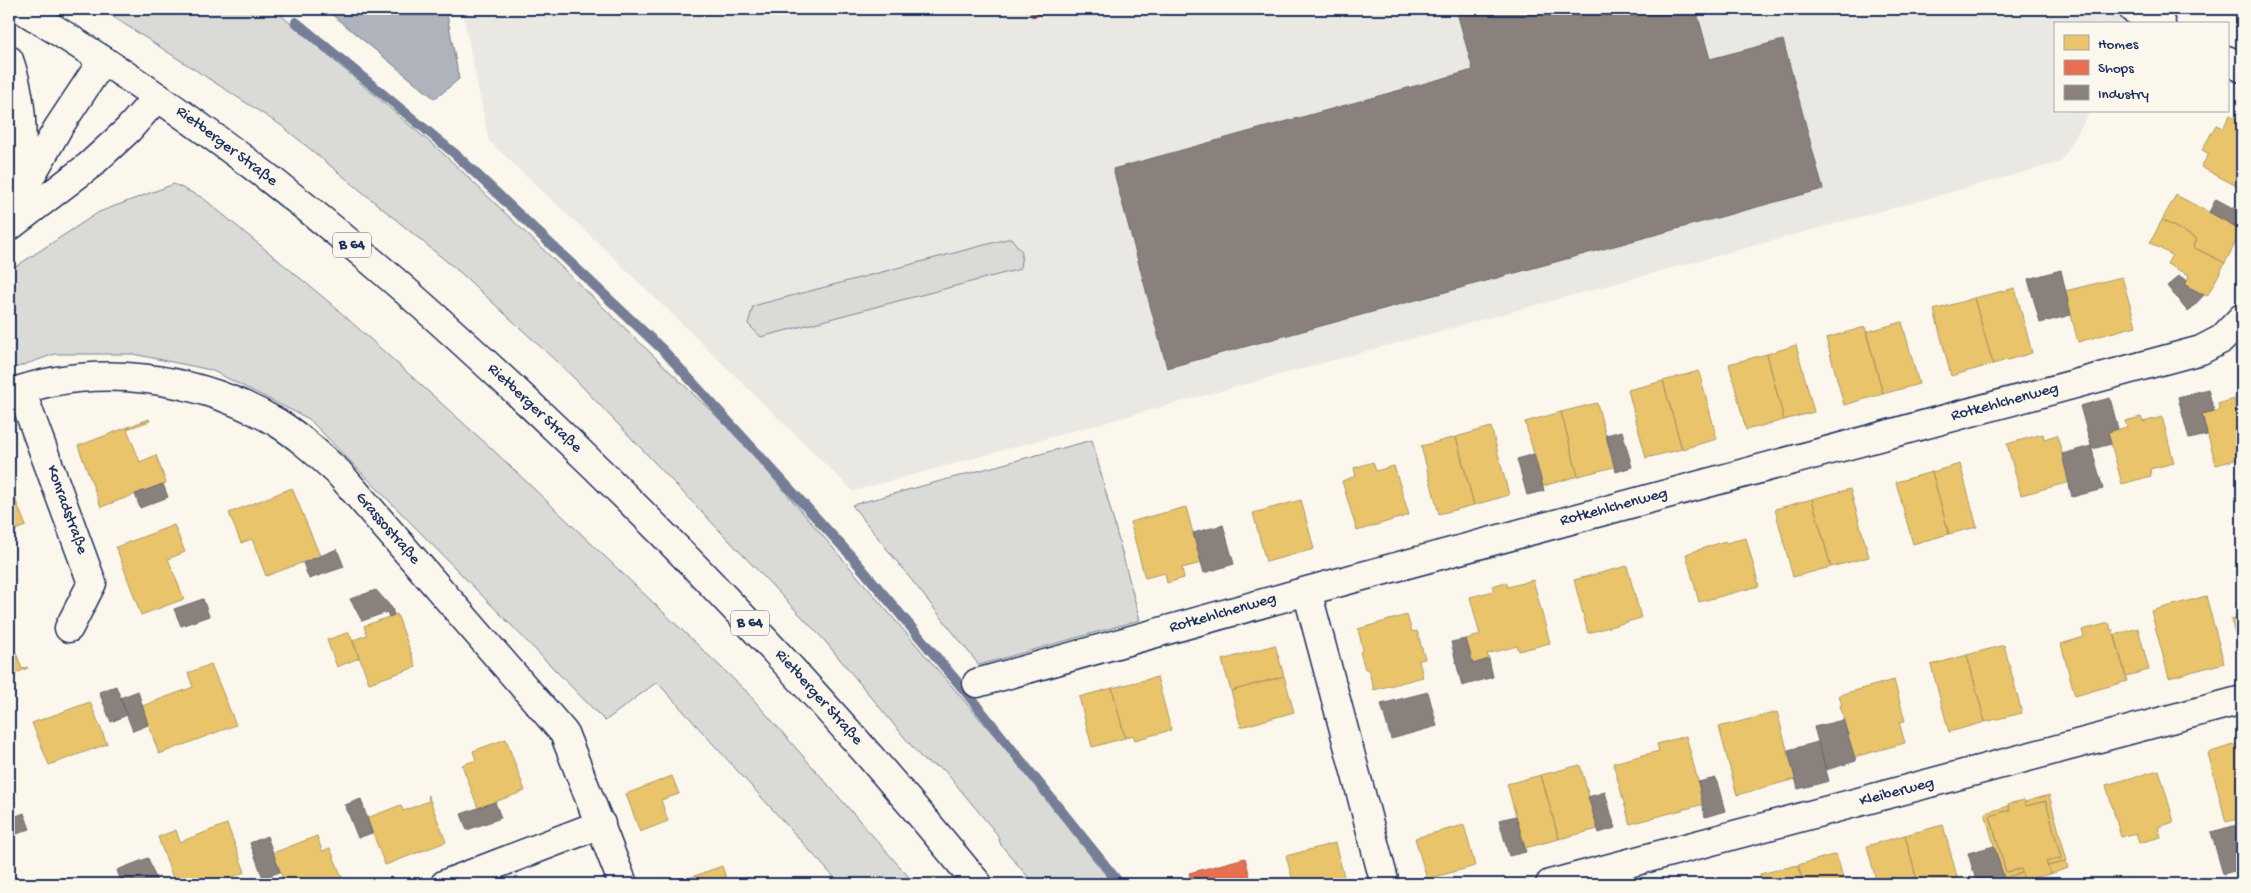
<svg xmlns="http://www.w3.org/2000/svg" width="2251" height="893" viewBox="0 0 2251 893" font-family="'Gochi Hand',sans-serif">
	<rect width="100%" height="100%" fill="#fbf7ec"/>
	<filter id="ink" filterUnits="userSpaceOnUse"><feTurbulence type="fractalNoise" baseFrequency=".02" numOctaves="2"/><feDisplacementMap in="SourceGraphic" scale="10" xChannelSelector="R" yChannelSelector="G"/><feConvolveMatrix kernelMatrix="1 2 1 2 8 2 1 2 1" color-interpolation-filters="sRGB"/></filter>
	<g filter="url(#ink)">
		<path fill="#eae8e2" d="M462,9h1687l-9,15h-85v87h35l-29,51 -1208,329 -239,-233 -125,-117z"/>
		<path fill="#dadad7" stroke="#7a849a" d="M101,9h178l4,8 163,139 291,280 267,311 109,137h-79l-33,-39 -4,-11 -53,-64 -20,-9 -100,-121 -251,-263 -111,-103 -180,-148z
			M174,184l29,14 126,104 162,146 255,243 169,193h-75l-183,-202 -52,39 -296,-302 -98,-49 -78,-16h-78l-46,16v-99l90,-59z
			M1011,238l11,14 -2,17 -259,68 -13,-13 5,-18z
			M1092,440l48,180 -161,45 -127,-160z"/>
		<path fill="#afb3bb" stroke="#747e96" d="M325,9h121l13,70 -24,20z"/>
		<path fill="#e9c46a" stroke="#ab9766" d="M2230,115l12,7v67l-41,-22 8,-13 -7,-4 14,-25 7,3z
			M2176,195l66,35 -17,33 -32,-16 4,-8 -35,-19z
			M2162,220l35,19 -4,8 32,16 -18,33 -22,-11 4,-10 -22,-11 5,-9 -22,-12z
			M2122,277l14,49 -58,16 -13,-51z
			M2015,288l17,65 -39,11 -19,-66z
			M1974,298l19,66 -42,12 -17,-66z
			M1902,322l17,62 -36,10 -17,-62z
			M1865,327l18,67 -39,11 -18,-67z
			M1796,345l18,67 -30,8 -17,-66z
			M1767,354l17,66 -38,10 -17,-66z
			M1699,371l18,68 -35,10 -19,-68z
			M1663,381l19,68 -36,9 -18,-68z
			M2234,399l2,6 6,-2v55l-26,7 -14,-51 17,-4 -1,-6z
			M1597,403l17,64 -36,9 -17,-64z
			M1561,412l17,64 -35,10 -18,-64z
			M2141,417l2,5 19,-5 12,46 -24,6 1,7 -29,8 -14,-52 19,-5 -2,-6z
			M149,419l1,2 -23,8 13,33 16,-7 10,28 -65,24 -23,-61z
			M1491,427l18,68 -35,10 -18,-68z
			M2043,434l1,5 13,-4 13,47 -49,13 -14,-51z
			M1456,437l18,68 -35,9 -18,-68z
			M1373,462l3,9 18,-5 15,49 -52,16 -15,-50 14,-5 -2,-8z
			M1960,464l17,63 -28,7 -17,-62z
			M1932,472l17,62 -36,10 -17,-62z
			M292,488l28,68 -54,20 -14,-37 -11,4 -12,-30z
			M1850,489l19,68 -38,10 -19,-68z
			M14,496l12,30 -17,6v-34z
			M1812,499l19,68 -38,10 -18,-68z
			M1301,500l13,49 -48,13 -13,-49z
			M1186,507l15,56 -19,5 2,10 -17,5 -2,-10 -20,5 -15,-56z
			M174,525l11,27 -17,7 16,40 -43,16 -25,-68z
			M1746,538l13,48 -60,16 -13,-48 39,-13 1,2z
			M1627,566l14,52 -53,15 -14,-53z
			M1533,580l17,63 -31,8 -2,-5 -30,8 2,5 -16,5 -7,-25 14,-4 -10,-38 24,-6 -2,-5 14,-4 2,5z
			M2206,596l18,67 -55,15 -18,-67z
			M397,614l19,53 -47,16 -16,-43 14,-5 -3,-9z
			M1407,615l5,17 5,-1 8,28 -6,1 4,17 -49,13 -6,-21h-3l-5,-17 3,-2 -5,-21z
			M2242,617v41l-11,-38z
			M2109,623l2,7h2l14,51 -52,15 -14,-52 23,-7 -2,-7z
			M2138,628l11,42 -23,6 -11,-41z
			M349,632l10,26 -22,9 -10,-27z
			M9,634l13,35 5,-2 1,1 -19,8z
			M1275,645l9,31 -53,15 -9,-31z
			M2004,645l18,68 -37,9 -18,-67z
			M1967,655l18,67 -36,10 -18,-67z
			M211,664l25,61 -77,29 -17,-48 51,-19 -5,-14z
			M1284,676l10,36 -53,15 -10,-36z
			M1157,677l14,53 -36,10 -2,-5 -8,3 -13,-50z
			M1894,680l11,41 -6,1 6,21 -51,14 -14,-52h2l-3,-10z
			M1112,688l13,50 -33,9 -13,-50z
			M90,702l17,42 -58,21 -17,-42z
			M1777,712l18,67 -58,16 -18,-68z
			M1686,736l18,68 -74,20 -17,-61 46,-12 -2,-7z
			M506,739l19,52 -47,17 -16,-43 14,-5 -3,-9z
			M2242,742v76l-16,4 -18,-69z
			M1580,765l18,64 -39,10 -18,-64z
			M2159,770l15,52 -16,5 3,10 -22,6 -3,-10 -15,4 -15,-52z
			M1541,775l18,64 -34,9 -18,-64z
			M672,776l7,18 -18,6 7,21 -28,11 -14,-38z
			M428,795l18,47 -61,23 -18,-47 34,-13 2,6 26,-10z
			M2049,795l18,66 -19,5 -2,-4 15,-4 -15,-57 -20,5 -1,-4z
			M2024,800l2,6 20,-5 15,57 -15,4 4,12 -26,6 -3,-11 -15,3 -16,-56 20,-6 -2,-6z
			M2009,806l1,4 -20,6 16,56 15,-3 1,4 -19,5 -18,-65z
			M227,824l18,48 -31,12h-20l-2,-5 -17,5 -17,-47 18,-7 4,12z
			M1464,825l11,41 -48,13 -12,-41z
			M1943,825l16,59h-41l-13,-49z
			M1905,835l13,49h-41l-10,-38z
			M317,836l5,15 8,-3 13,32 -11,4h-47l-12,-31z
			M1335,843l11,41h-52l-8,-28z
			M1836,854l9,30h-41l-6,-19z
			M2066,861l2,7 -18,6 -2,-8z
			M1798,865l6,19h-41l-3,-10z
			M722,866l6,18 21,-7 3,7h-73l-1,-2z
			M2022,873l2,7 -18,4 -2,-6z"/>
		<path fill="#e76f51" stroke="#aa5c55" d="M1030,9h33l-31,8z
			M1245,858l7,26h-60l-3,-11z"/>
		<path fill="#8a817c" stroke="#696873" d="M1456,9h240l14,50 73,-19 40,149 -656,179 -54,-199 360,-99z
			M2216,199l26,14v7l-4,8 -29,-16z
			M2061,270l10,45 -31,8 -12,-44z
			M2179,276l8,4 -2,5 19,10 -16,17 -21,-26z
			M2208,389l6,22 -12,3 5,21 -18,4 -11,-42z
			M2110,398l8,31 -10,3 3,12 -19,5 -12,-43z
			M1622,431l10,36 -16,5 -10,-37z
			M2091,446l12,43 -31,8 -10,-43z
			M1534,454l10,37 -17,4 -10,-36z
			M163,484l5,13 -28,11 -5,-14z
			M1223,525l11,39 -30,9 -11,-40z
			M337,549l7,18 -35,12 -6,-16z
			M376,590l16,18 2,7 -5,2 -2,-5 -25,9 -12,-22z
			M203,599l6,17 -28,10 -7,-17z
			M1466,639l7,25 16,-5 4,18 -31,9 -11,-44z
			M116,686l11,29 -16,7 -12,-30z
			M138,691l10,34 -15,6 -13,-33z
			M1428,692l9,34 -46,13 -10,-35z
			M1843,720l13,41 -30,9 -12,-43z
			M1818,742l11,39 -31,8 -10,-39z
			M1716,778l9,33 -20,6 -7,-35z
			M1605,792l10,36 -16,5 -11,-36z
			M361,799l11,34 -14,5 -13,-33z
			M495,802l6,16 -34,12 -6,-16z
			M24,813l6,16 -21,8v-18z
			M1516,816l10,36 -17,4 -10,-36z
			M2237,825l5,20v24l-19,5 -12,-42z
			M267,836l13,36 -17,6 -13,-35z
			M1994,846l12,38h-29l-9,-31z
			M148,858l10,26h-36l-5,-14z"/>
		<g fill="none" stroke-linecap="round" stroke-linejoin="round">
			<path stroke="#747e96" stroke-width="10" d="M296,22l158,131 210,198 188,206 113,134 155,193"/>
			<defs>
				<path id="minor" d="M2133,9l28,15
					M2227,60l15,8
					M21,390l71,193 -23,45
					M9,394c87,-32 188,-18 267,28 23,14 42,32 62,50l226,261 59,151
					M1307,591l78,293
					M977,683l330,-92 894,-241 21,-11 20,-21
					M445,884l156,-60
					M1550,884l692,-184"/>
				<path id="secondary" d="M9,60c15,42 15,89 8,132
					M9,214l49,-86 45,-68
					M9,227l81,-62 38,-35 29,-33"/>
				<path id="primary" d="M22,9c125,76 244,162 355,257 61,52 120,107 179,163 150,143 291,295 422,455"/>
			</defs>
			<use href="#minor" stroke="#1b2f5e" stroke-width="31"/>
			<use href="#secondary" stroke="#1b2f5e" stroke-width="31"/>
			<use href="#primary" stroke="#1b2f5e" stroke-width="31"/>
			<use href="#minor" stroke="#fbf7ec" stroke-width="28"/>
			<use href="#secondary" stroke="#fbf7ec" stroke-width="28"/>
			<use href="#primary" stroke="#fbf7ec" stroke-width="28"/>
		</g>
	</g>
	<g text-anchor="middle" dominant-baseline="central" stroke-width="5" stroke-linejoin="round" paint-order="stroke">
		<g fill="#fbf7ec" stroke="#5e6b89" stroke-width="1">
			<rect x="333" y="232.5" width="38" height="25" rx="4"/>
			<rect x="731" y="610.5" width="38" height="25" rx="4"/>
		</g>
		<g font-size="15" font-weight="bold" fill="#1b2f5e">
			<text x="352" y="245">B 64</text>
			<text x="750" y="623">B 64</text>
		</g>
		<g font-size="16" fill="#1b2f5e" stroke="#fbf7ec">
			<text transform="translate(226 147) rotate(37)">Rietberger Straße</text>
			<text transform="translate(2005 403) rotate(-15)">Rotkehlchenweg</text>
			<text transform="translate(534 409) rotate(43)">Rietberger Straße</text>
			<text transform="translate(1614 508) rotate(-15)">Rotkehlchenweg</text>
			<text transform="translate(66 510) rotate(70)">Konradstraße</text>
			<text transform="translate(387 529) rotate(49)">Grassostraße</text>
			<text transform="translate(1223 614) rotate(-16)">Rotkehlchenweg</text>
			<text transform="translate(818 698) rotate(48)">Rietberger Straße</text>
			<text transform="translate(1897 793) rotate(-15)">Kleiberweg</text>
		</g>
	</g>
	<rect width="2251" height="893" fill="none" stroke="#fbf7ec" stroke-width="30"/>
	<rect x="15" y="15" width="2221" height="863" fill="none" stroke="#1b2f5e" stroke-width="2" filter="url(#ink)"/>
	<rect x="2054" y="22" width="175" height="90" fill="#fbf7ec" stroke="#a1a7b3"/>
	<rect x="2064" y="35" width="25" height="15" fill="#e9c46a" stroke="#a1a7b3"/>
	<text x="2098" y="48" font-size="15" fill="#1b2f5e">Homes</text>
	<rect x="2064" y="60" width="25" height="15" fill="#e76f51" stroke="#a1a7b3"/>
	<text x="2098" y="72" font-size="15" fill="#1b2f5e">Shops</text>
	<rect x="2064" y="85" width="25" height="15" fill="#8a817c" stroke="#a1a7b3"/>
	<text x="2098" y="98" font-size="15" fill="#1b2f5e">Industry</text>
</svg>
